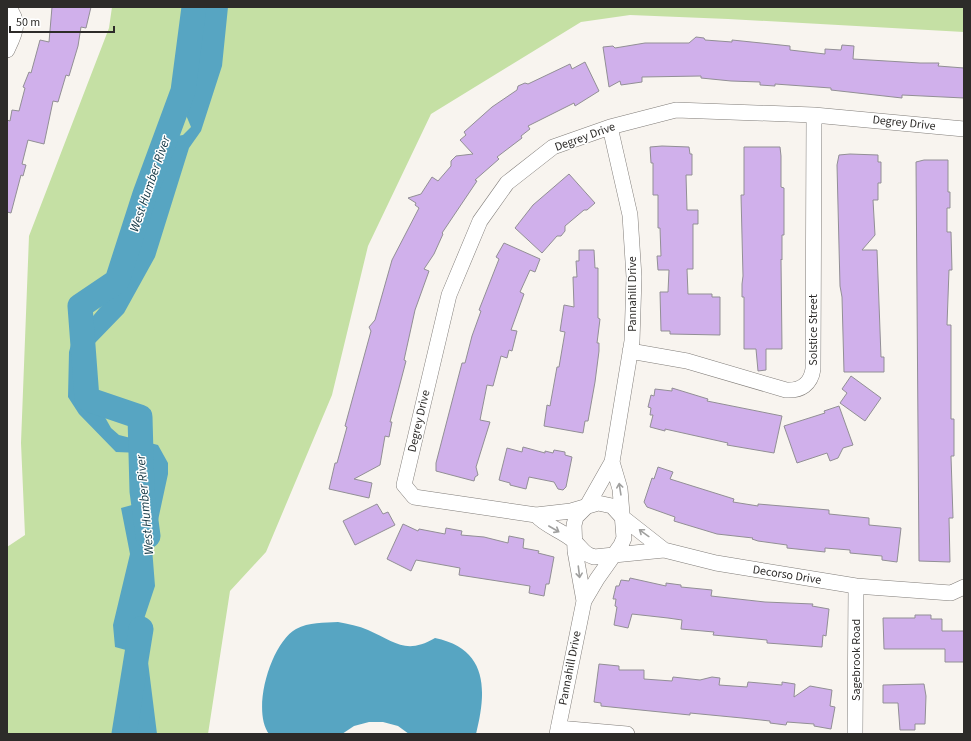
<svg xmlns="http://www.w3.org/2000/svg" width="971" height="741" viewBox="0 0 971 741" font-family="'Source Sans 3',sans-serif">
	<rect width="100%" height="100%" fill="#f8f4ef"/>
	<path fill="#c5e0a4" d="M112,7h852v25l-236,-13 -98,-4 -49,7 -150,92 -63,132 -36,149 -66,157 -36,39 -22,143h-201v-187l18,-12 -4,-92 8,-207 80,-208z"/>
	<path fill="#57a5c2" d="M202,7h26l-6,59 -21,65 -12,17 -34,109 -31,56 -30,31 -8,28 7,24 18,32 8,7 39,10 10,18v11l-16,74 3,38 -12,36 14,112h-25l6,-67 -12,-17 -11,-3 -2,-22 17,-71 -9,-46 22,-6 10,-16 -3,-21 -9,-12 -25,-1 -37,-38 -11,-17 1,-45 3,-11 43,-51 20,-38 36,-115 12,-2 8,-8 -8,-19 16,-51z
		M338,622c10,2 21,4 30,8 27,12 38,25 67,8 53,11 52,52 41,96h-67l-11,-8 -15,-4h-14l-15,4 -12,8h-73c-18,-24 2,-91 27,-105 13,-7 28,-6 42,-7z"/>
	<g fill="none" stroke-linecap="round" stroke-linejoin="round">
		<path stroke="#57a5c2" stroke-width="25" d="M148,536l-6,-45 -2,-74 -53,-18 -7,-93 37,-25 28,-87 38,-103 11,-84
			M124,734l17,-105"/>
	</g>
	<path fill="#d0b0eb" stroke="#928f95" d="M52,7h39l-5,21 -5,-1 -3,19 -9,30 -3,-1 -8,27 -5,-1 -9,43 -16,-4 -6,24 4,1 -3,11 -2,-1 -10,38 -4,-1v-92l3,1 2,-11 7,1 6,-23 -2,-1 6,-15 2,1 9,-33 9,2z
		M696,37l8,1 1,2 27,2v-2l58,6v4l35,4v-5l16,1 1,-5 12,1 -1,13 67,4h19l-1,3 26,2v30l-62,-3v3l-71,-8v-2l-56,-4v2l-15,-1v-3l-29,-1 -30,-3v-2l-59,1v5l-21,3 -1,-4 -11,6 -6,-40 10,-1 2,2 30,-5h44z
		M585,62l14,29 -24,15 -1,-3 -46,23 2,3 -9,7 1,2 -25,19 2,2 -24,21 2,1 -35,52 1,1 -9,20 -10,15 5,2 -14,39 -11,50 2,1 -16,61h2l-3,15 -4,-1 -5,29 -26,14 18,4 -3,15 -40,-9 6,-26h2l10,-36 -2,-1 26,-95 -2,-4 6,-7 17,-60 27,-52 -4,-3 1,-2 -8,-5 13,-4 11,-17 6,4 13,-15v-5l5,-5 17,-2 -13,-14 6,-5 -2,-3 28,-25 25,-17 1,-4 7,-3 3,1 42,-20 2,5z
		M662,146l27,1 1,7h2v21h-6l1,35h11v14h-5v45h-6l1,25h24v3h8v38l-50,-1v-3h-9l-1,-39h8l1,-22h-11l-1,-14h4l-1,-28h-2v-33h-5v-32h-2l-1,-16z
		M744,147h36l1,9v31l3,1v47h-2v25l-1,-1 1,90h-16v21l-8,1 -2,-22h-12v-52h-2v-13l1,-8 -2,-81h3z
		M850,154l28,1v7h3v21h-3v17h-5l2,35 -13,15h15l4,107h3v15h-40l-2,-75 -2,-11 -3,-121 2,-10z
		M924,160h24v32h2v16h-3v24h4l1,38h-3l-2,55h4v94h3v37h-3l2,62h-4l1,44 -31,-1 -3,-399z
		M569,174l26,29 -8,7h-3l-19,16v5l-4,5h-4l-15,17 -27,-25 18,-23z
		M504,243l36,16 -5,13 -5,-2 -10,22 4,2 -13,36 6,1 -5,20 -3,-1 -2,8 -6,-2 -8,30 -6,-1 -7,35 10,2 -14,45 2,8 -3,2 -1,4 -38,-10v-8l26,-100h3l7,-27 9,-25 -2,-1 20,-51 -3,-2z
		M579,250h15l1,18h3v50l2,1 -3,24h2v8l-4,31 -7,39h-3l-2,12 -39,-7 3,-21 3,1 7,-39h2l6,-35 -5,-1 4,-26 10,2 -1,-30h4l-1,-16h3z
		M851,376l30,22 -16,23 -25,-18 7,-10 -5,-4z
		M672,388l36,11 -1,2 75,15 -8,37 -47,-8 1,-2 -63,-14v2l-15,-4 3,-12h-3l1,-7 -3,-1 3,-12 3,1 1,-7 17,2z
		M839,406l14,39 -10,3 -5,10 -8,3 -3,-8 -30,10 -13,-37 41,-13 -1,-2z
		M523,447l22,6v-2l8,2 1,-3 11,2v3l7,2 -6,30 -3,3 -5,-1 -4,-7 -25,-5 -3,12 -16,-4v-2l-11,-3 8,-32 15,4z
		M658,467l15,5 -3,7 64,20 -1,3 25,4v-2l71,6v4l40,4v7l32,3 -4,34 -15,-2v-4l-32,-3v-3l-25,-2v4l-38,-4v-3l-29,-4 -6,-2 1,-1 -36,-4 -43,-13 1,-4 -28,-10 -3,-5 8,-24 2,1z
		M377,504l6,10 5,-2 7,13 -40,20 -12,-24z
		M403,524l15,7 1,-2 26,5 1,-6 16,3 -1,4 23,2 24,6 1,-7 15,3 -1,9 16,3 -1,2 16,4 -5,27h-3l-2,12 -15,-3 1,-7 -71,-11 1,-7 -44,-8 -5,11 -24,-12z
		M630,578l36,8v-3l15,2v2l31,3 -1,6 54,6 48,2 -1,2 17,3 -3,27 -3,-1 -1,12 -55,-4v-3l-54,-5 1,-3 -33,-3 1,-9 -14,-2 -36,-4 -4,14 -14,-3 3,-18 -2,-1 1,-7h-3l3,-13h3l2,-6 8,1z
		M915,615h16v4h11v12h22v31h-19v-13h-61l-1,-31h32z
		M599,664l20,2v4h25v9l28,2 1,-4 27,3 12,-3 8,1 -1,7 28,2 1,-5 34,3v-3l13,2 -1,13 16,-11 22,4 -2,16 5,1 -4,22 -17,-3v-2l-27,-2 -1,3 -16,-2v-2l-28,-3 -52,-5v2l-89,-9v-3l-7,-1z
		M924,684l2,12 -1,28h-10v6h-15l-2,-27h-15v-18z"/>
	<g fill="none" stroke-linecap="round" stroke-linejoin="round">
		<defs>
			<path id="street" d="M7,50c8,-17 14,-27 1,-43
				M964,129l-150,-14 -138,-5 -66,17 -57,20 -46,36 -27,38 -31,74 -45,190 10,12 122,18 35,-4 27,-8 14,3 10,11 42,33 52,13 140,23 95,7 13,-6
				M630,351l57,10 99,29c15,1 25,-6 27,-21l1,-254
				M536,515c10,12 28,16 39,27 7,7 9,12 19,15l70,-7
				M584,601l-9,-50 -1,-26 2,-8 11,-11 25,-44 20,-121 2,-64 -4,-62 -20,-88
				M558,728l69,6
				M557,734l27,-133 13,-22 24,-34 3,-7 -4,-49 -8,-27
				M855,734l1,-148"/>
		</defs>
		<use href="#street" stroke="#817d79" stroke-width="16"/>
		<use href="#street" stroke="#fff" stroke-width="15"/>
	</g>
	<defs><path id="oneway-shaft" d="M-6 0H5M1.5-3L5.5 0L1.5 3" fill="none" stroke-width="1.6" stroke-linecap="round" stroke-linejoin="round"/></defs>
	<g stroke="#a0a09f">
		<use href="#oneway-shaft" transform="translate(620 489) rotate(-99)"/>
		<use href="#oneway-shaft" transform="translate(554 529) rotate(30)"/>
		<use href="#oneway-shaft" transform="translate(644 533) rotate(-144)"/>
		<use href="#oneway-shaft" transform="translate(579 572) rotate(83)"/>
	</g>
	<g text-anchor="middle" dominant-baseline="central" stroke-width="3" stroke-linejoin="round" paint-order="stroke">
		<g font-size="12" fill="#2d2b29" stroke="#fff">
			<text transform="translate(904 123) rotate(6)">Degrey Drive</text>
			<text transform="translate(585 137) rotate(-20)">Degrey Drive</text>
			<text transform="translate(632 294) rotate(-90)">Pannahill Drive</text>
			<text transform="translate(813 330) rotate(-90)">Solstice Street</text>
			<text transform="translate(419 421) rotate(-77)">Degrey Drive</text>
			<text transform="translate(787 575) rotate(9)">Decorso Drive</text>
			<text transform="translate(856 660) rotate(-90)">Sagebrook Road</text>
			<text transform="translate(570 668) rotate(-79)">Pannahill Drive</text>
		</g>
		<g font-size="13" font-style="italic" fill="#123643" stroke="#fff">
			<text transform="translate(150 184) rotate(-71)">West Humber River</text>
			<text transform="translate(145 505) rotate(-95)">West Humber River</text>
		</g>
	</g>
	<rect width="971" height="741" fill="none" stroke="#2d2b29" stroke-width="16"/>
	<path d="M10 26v6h104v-6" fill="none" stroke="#2d2b29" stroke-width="2"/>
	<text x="16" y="26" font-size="12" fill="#2d2b29" stroke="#ffffff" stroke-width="3" paint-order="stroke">50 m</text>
</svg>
